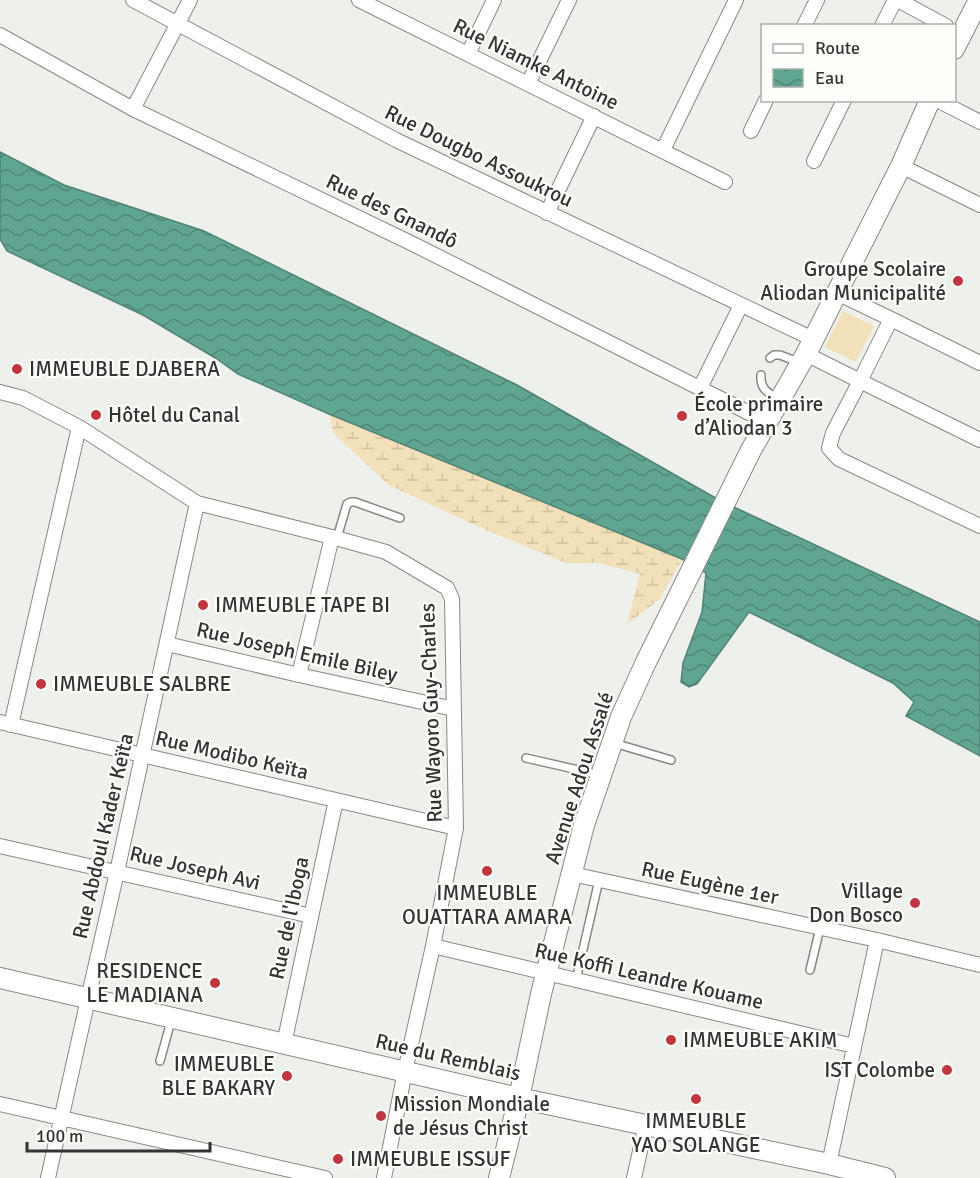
<svg xmlns="http://www.w3.org/2000/svg" width="980" height="1178" viewBox="0 0 980 1178" font-family="Signika,sans-serif">
	<defs>
		<pattern id="wetland-marsh" width="20" height="14" patternUnits="userSpaceOnUse" patternTransform="scale(1.5)"><rect width="20" height="14" fill="#f2e0b8"/><path d="M1 5h8M5 5V1M11 12h8M15 12V8" fill="none" stroke="#d0c19f"/></pattern>
		<pattern id="water-waves" width="16" height="10" patternUnits="userSpaceOnUse" patternTransform="scale(1.5)"><rect width="16" height="10" fill="#5fa592"/><path d="M0 5q4-4 8 0t8 0" fill="none" stroke="#4f8778"/></pattern>
	</defs>
	<rect width="100%" height="100%" fill="#eef0ec"/>
	<path fill="url(#wetland-marsh)" d="M329,414l353,145 -22,40 -33,25 13,-50 -41,-11h-33l-89,-37 -88,-41 -55,-51z"/>
	<path fill="#f2e0b8" d="M843,311l31,15 -18,36 -31,-15z"/>
	<path fill="url(#water-waves)" stroke="#528376" stroke-width="1.5" d="M0,152l64,33 140,46 313,154 195,111 24,12 244,114v134l-74,-40 8,-14 -21,-19 -144,-71 -52,72 -8,3 -8,-5 2,-19 19,-51 4,-39 -24,-14 -353,-145 -91,-40 -21,-15 -74,-44 -136,-64 -7,-12z"/>
	<g fill="none" stroke-linecap="round" stroke-linejoin="round">
		<defs>
			<path id="lane" d="M770,358l4,-3h6l18,7
				M761,375c-1,15 7,17 18,25
				M337,538l10,-34 4,-2h4l45,16
				M614,743l57,17
				M526,758l74,17
				M810,970l10,-42
				M576,980l23,-100
				M160,1061l11,-40"/>
			<path id="street" d="M133,0l263,140 417,199
				M359,0l366,182
				M898,0l48,26
				M804,26l13,-26
				M882,26l13,-26
				M0,35l133,74 282,136 352,177
				M468,54l26,-54
				M528,84l41,-84
				M937,100l43,22
				M133,109l57,-109
				M751,131l15,-31
				M663,150l73,-150
				M814,161l30,-61
				M901,166l79,39
				M547,213l47,-97
				M891,319l89,44
				M806,354l54,27 31,-62 -54,-26
				M700,388l41,-83
				M0,392l23,6 56,29 118,76 135,34 54,15 61,36 5,11 4,229 -23,118 -28,125 -21,107
				M980,440l-120,-59 -27,52 -4,15 10,11 141,67
				M167,644l132,31 155,34
				M299,675l33,-138
				M0,722l456,106
				M11,725l68,-298
				M0,846l311,70
				M572,874l305,66 103,25
				M433,946l421,100
				M284,1044l52,-244
				M0,1104l325,74
				M829,1164l48,-224
				M48,1178l40,-179 29,-127 80,-369
				M634,1178l12,-54"/>
			<path id="secondary" d="M954,49l25,-49
				M0,978l519,120 310,66 56,14
				M499,1178l20,-80 22,-104 43,-169 37,-108 25,-55 105,-212 55,-96 95,-188 29,-66"/>
		</defs>
		<use href="#lane" stroke="#878985" stroke-width="10"/>
		<use href="#street" stroke="#878985" stroke-width="16"/>
		<use href="#secondary" stroke="#878985" stroke-width="22"/>
		<use href="#lane" stroke="#fff" stroke-width="7"/>
		<use href="#street" stroke="#fff" stroke-width="14"/>
		<use href="#secondary" stroke="#fff" stroke-width="20"/>
	</g>
	<g fill="#c3343c" stroke="#fbfef9" stroke-width="2">
		<circle cx="958" cy="281" r="6"/>
		<circle cx="17" cy="369" r="6"/>
		<circle cx="96" cy="415" r="6"/>
		<circle cx="682" cy="416" r="6"/>
		<circle cx="203" cy="605" r="6"/>
		<circle cx="41" cy="684" r="6"/>
		<circle cx="487" cy="871" r="6"/>
		<circle cx="915" cy="903" r="6"/>
		<circle cx="215" cy="983" r="6"/>
		<circle cx="671" cy="1040" r="6"/>
		<circle cx="947" cy="1070" r="6"/>
		<circle cx="287" cy="1076" r="6"/>
		<circle cx="696" cy="1099" r="6"/>
		<circle cx="381" cy="1116" r="6"/>
		<circle cx="338" cy="1159" r="6"/>
	</g>
	<g text-anchor="middle" dominant-baseline="central" stroke-width="4.5" stroke-linejoin="round" paint-order="stroke">
		<g font-size="21" fill="#343533" stroke="#fbfef9">
			<text transform="translate(536 64) rotate(26)">Rue Niamke Antoine</text>
			<text transform="translate(479 156) rotate(26)">Rue Dougbo Assoukrou</text>
			<text transform="translate(392 211) rotate(26)">Rue des Gnandô</text>
			<text transform="translate(297 652) rotate(13)">Rue Joseph Emile Biley</text>
			<text transform="translate(431 713) rotate(-92)">Rue Wayoro Guy-Charles</text>
			<text transform="translate(232 755) rotate(13)">Rue Modibo Keïta</text>
			<text transform="translate(579 778) rotate(-72)">Avenue Adou Assalé</text>
			<text transform="translate(103 836) rotate(-77)">Rue Abdoul Kader Keïta</text>
			<text transform="translate(195 868) rotate(13)">Rue Joseph Avi</text>
			<text transform="translate(710 883) rotate(12)">Rue Eugène 1er</text>
			<text transform="translate(289 918) rotate(-78)">Rue de l'Iboga</text>
			<text transform="translate(649 976) rotate(13)">Rue Koffi Leandre Kouame</text>
			<text transform="translate(448 1057) rotate(13)">Rue du Remblais</text>
		</g>
		<g font-size="21" fill="#343533" stroke="#fbfef9" text-anchor="start">
			<text x="946" y="269" text-anchor="end">Groupe Scolaire<tspan x="946" dy="24">Aliodan Municipalité</tspan></text>
			<text x="29" y="369">IMMEUBLE DJABERA</text>
			<text x="694" y="404">École primaire<tspan x="694" dy="24">d’Aliodan 3</tspan></text>
			<text x="108" y="415">Hôtel du Canal</text>
			<text x="215" y="605">IMMEUBLE TAPE BI</text>
			<text x="53" y="684">IMMEUBLE SALBRE</text>
			<text x="903" y="891" text-anchor="end">Village<tspan x="903" dy="24">Don Bosco</tspan></text>
			<text x="487" y="893" text-anchor="middle">IMMEUBLE<tspan x="487" dy="24">OUATTARA AMARA</tspan></text>
			<text x="203" y="971" text-anchor="end">RESIDENCE<tspan x="203" dy="24">LE MADIANA</tspan></text>
			<text x="683" y="1040">IMMEUBLE AKIM</text>
			<text x="275" y="1064" text-anchor="end">IMMEUBLE<tspan x="275" dy="24">BLE BAKARY</tspan></text>
			<text x="935" y="1070" text-anchor="end">IST Colombe</text>
			<text x="393" y="1104">Mission Mondiale<tspan x="393" dy="24">de Jésus Christ</tspan></text>
			<text x="696" y="1121" text-anchor="middle">IMMEUBLE<tspan x="696" dy="24">YAO SOLANGE</tspan></text>
			<text x="350" y="1159">IMMEUBLE ISSUF</text>
		</g>
	</g>
	<rect x="761" y="24" width="195" height="78" fill="#fbfef9" stroke="#abaeaa" stroke-width="1.5"/>
	<rect x="773" y="44" width="30" height="9" fill="#ffffff" stroke="#abaeaa" stroke-width="1.5"/>
	<text x="815" y="54" font-size="18" fill="#343533">Route</text>
	<rect x="773" y="69" width="30" height="18" fill="url(#water-waves)" stroke="#abaeaa" stroke-width="1.5"/>
	<text x="815" y="84" font-size="18" fill="#343533">Eau</text>
	<path d="M27 1142v9h183v-9" fill="none" stroke="#343533" stroke-width="3"/>
	<text x="36" y="1142" font-size="18" fill="#343533" stroke="#fbfef9" stroke-width="4.5" paint-order="stroke">100 m</text>
</svg>
